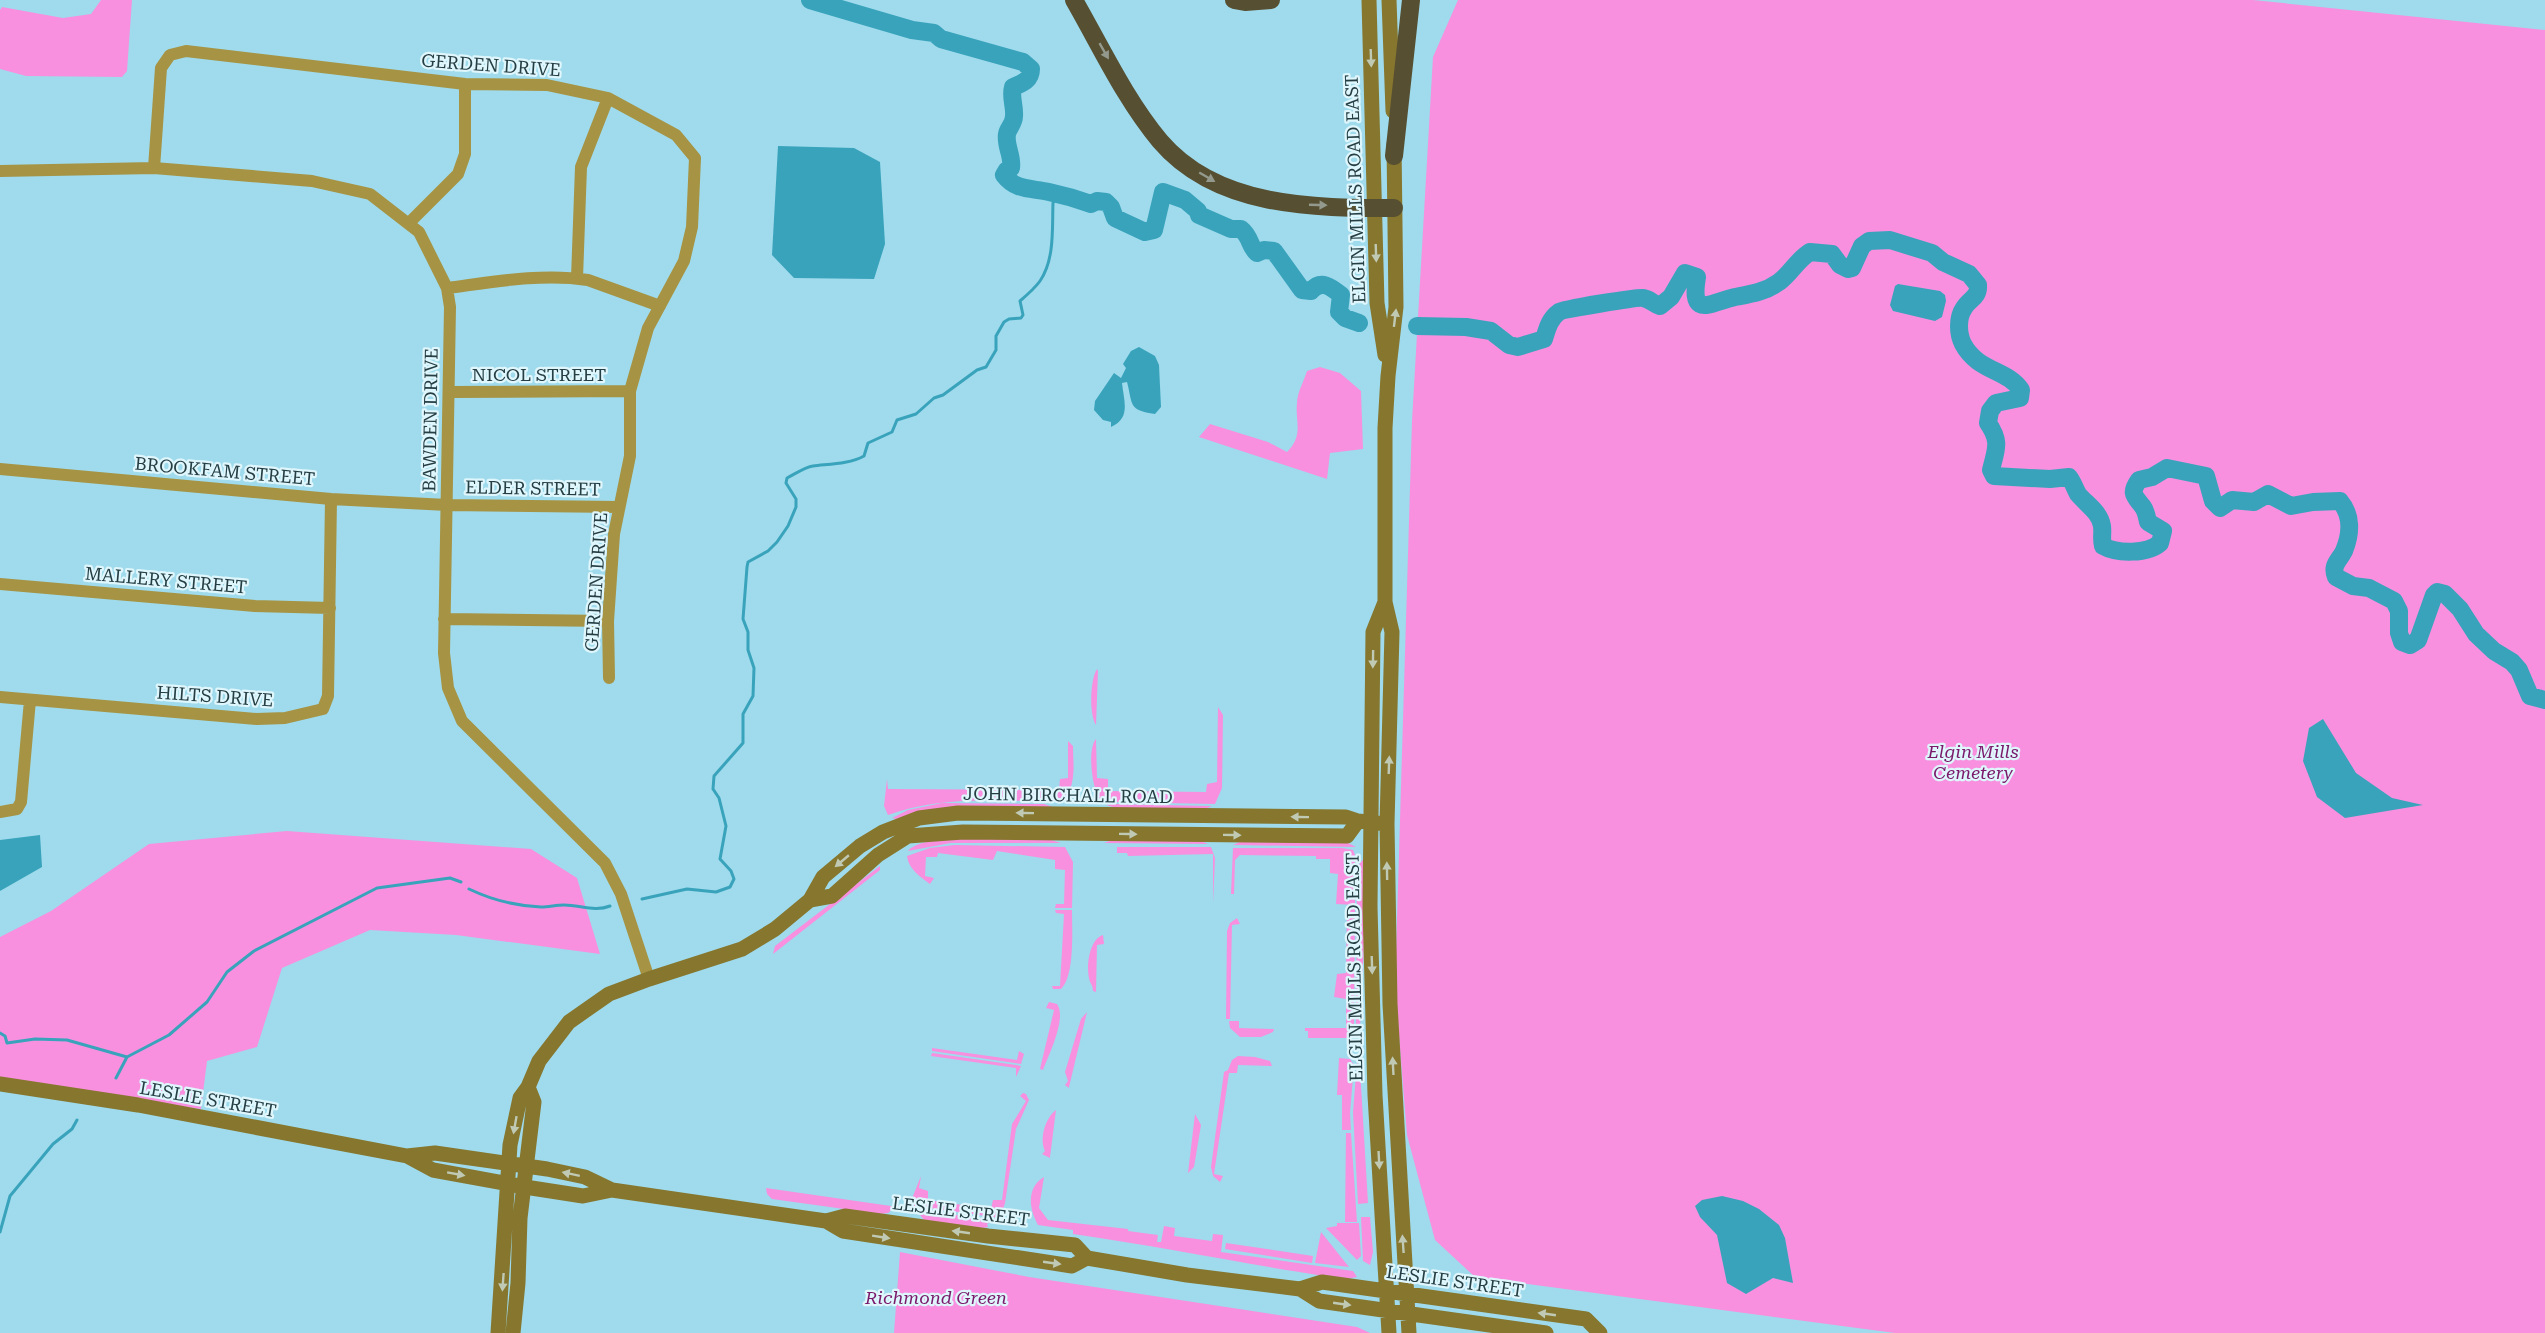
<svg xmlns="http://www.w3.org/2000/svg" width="2545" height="1333" viewBox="0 0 2545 1333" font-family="'Roboto Serif',serif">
	<rect width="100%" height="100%" fill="#9fdbec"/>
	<path fill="#f890df" d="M101,0h31l-5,71 -5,6 -96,-1 -26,-7v-59l2,-3 61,11 28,-4z
		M1458,0h795l292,30v1303h-650l-420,-56 -40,-37 -28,-105 -12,-149 17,-565 21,-364z
		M1320,367l20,6 21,18 2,58 -33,4 -3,26 -128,-42 11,-13 58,18 19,10c17,-17 8,-30 10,-49 0,-10 7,-22 10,-32z
		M1097,669l1,2 -2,54c-7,-11 -6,-45 1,-56z
		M1218,707l5,8 -1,73 -7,16 -109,-2 -1,-2h-5c-8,-11 -13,-51 -4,-61l1,39 11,1v12l98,1 1,-8 10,-2z
		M1068,741l5,5c0,17 4,40 -10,54l-6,-1v3c-58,-1 -114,-7 -169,13l-4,-9 3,-27 1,10 171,1 1,-11 8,-1z
		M942,803l102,1 9,3 -156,12 -5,-1 16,-8z
		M1106,805l6,-1 100,2 -7,3h-85z
		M287,831l244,18 46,29 23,76 -144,-19 -86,-5 -88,38 -25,79 -50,14 -6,48 -201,-28v-144l51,-26 98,-67z
		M1044,838l17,5h-110l-43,8c15,-19 109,-13 136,-13z
		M1112,840h86l10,4 -104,-1z
		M1242,841l106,2 8,4 -123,-2z
		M954,845l111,2 8,15 -1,46h-17l1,-4h8l1,-34 -10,-1v-9l-58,-9 -4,9 -55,-7 -1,4h-11l-1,19 9,2 -4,6c-10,-7 -22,-16 -23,-28l23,-8z
		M1117,847h94l4,11 -2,45v-49l-85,2 -1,-3h-10z
		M1233,848h109l11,2 2,5v50l-19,-1 2,-30 -8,-1v-14h-14v-3l-76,-1 -5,5 -1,34h-3z
		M1365,857l1,44 -6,127 -4,7 1,-168z
		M880,866v4l-107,84 2,-8z
		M1347,909h8l-1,124 -8,5h-38v-7h-3v-3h41v-29l-12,-2 3,-23 9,-1z
		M1055,910h17c0,19 3,66 -11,79h-8l-1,-3h8l4,-72 -8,-1z
		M1237,918l3,6 -8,1 -2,94h-4l1,-88 3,-8z
		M1103,935l1,9 -7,1 -1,47 -3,-1c0,-6 -3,-7 -4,-13 -3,-14 1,-39 14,-43z
		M1049,1002l8,2c10,14 -8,50 -14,66l-3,-1 14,-59 -8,-2z
		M1087,1012l-18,75v1l-4,-3 3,-4 -3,-9 16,-53z
		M1229,1021h10v7l35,1 -1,3 -12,5h-21l-10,-9z
		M932,1048l85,12 2,-9 5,3 -3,10 -89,-13z
		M932,1053l84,12 5,1 -5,11v-9l-85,-12z
		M1238,1056l17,1 15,4 2,5 -34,-1 -1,8h-8l-15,101 9,2 -3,6 -7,-6 -2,-9 13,-95 4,-2 4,-10z
		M1339,1058l11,1 4,6 -4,48 1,17h-9v-35h-5z
		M1357,1062l3,7 8,134 -10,1 -5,-92z
		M1023,1093l3,1 3,6 -13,29 -11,74 -5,15 -86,-12 -1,-10 8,-20 -2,12 9,3v9l63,9 2,-9h9l10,-76 14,-23 -6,-5z
		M1056,1110l-6,47v1l-8,-4 3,-3c-6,-11 0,-33 11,-41z
		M1195,1114l6,11 -7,42 -6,6z
		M1346,1133h5l6,89h-12z
		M1044,1177l-5,31 9,12 80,9v2l30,4 -1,7h4l3,-16 11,2 -1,8 38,5 1,-7 10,1 -2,17 132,19 4,6 -12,2c-91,-13 -181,-32 -272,-45v-4l-35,-5c-9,-16 -12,-37 6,-48z
		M766,1188l125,18 4,1 -7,6 -8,1 -108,-15 -5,-5z
		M916,1210h3l74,10 -6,4 1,3 -5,1 -58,-7z
		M1361,1217h9l3,35 -3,13 -7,-4z
		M1337,1223h22l2,33 -4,4 -31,-32 11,-2z
		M1321,1232l28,35 -34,-4z
		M1226,1243l87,13 -1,7 -87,-14z
		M900,1252l129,25 328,50 13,6h-476z"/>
	<path fill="#39a3bc" d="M778,146l76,2 26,14 5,82 -11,35 -80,-1 -22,-23z
		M1898,284l42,7 5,4 1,6 -4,16 -7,4 -42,-10 -3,-6 5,-19z
		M1423,320l43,7 -28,4 -14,-1 -7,-3v-5z
		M1139,347l16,9 4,9 2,42 -6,7c-27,-4 -22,-9 -28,-32l-5,1c2,19 9,35 -11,44v-5l-8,-2 -9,-10 1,-9 19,-28 7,5 5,-10 -3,-4 8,-13z
		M2323,719l33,54 36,25 31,7 -78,13 -28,-21 -14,-36 6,-33z
		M40,835l2,32 -42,24v-51z
		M1722,1196l21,5 16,8 20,16 6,13 8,45 -20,-5 -27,16 -19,-11 -10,-48 -17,-18 -5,-11 7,-6z"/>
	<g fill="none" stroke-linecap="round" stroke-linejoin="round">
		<path stroke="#39a3bc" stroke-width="3" d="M469,889c23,11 47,17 72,18 8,0 15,-2 23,-2 16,0 31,7 46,1
			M642,899l45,-10 29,3 14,-5 4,-8 -3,-8 -11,-12 6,-33 -7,-28 -6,-9 1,-13 29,-33v-29l10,-18 1,-28 -6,-18v-18l-5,-13 4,-52 1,-5 20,-11 9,-9 11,-16 8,-19v-8l-10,-16 1,-5c8,-4 18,-11 26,-12 16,-2 37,-2 51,-10l4,-13 24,-11 5,-12 19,-6 18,-16 9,-3 34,-25 9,-3 10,-17v-14l8,-14 5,-3 12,-1 2,-3 -3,-14c7,-6 15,-13 20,-20 15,-22 12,-53 13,-78l4,-7
			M0,1033l5,3 2,7 28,-4 32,1 60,17
			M116,1078l11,-21 42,-22 38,-33 20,-30 27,-21 123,-63 73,-10 11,4
			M0,1232l10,-36 43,-52 19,-15 5,-9"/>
		<path stroke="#39a3bc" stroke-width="18" d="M810,0l102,30 22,3 7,6 82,23 8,7c0,11 -8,14 -18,18 -3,10 2,19 1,29 0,8 -6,12 -7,18 -2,12 6,22 4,34l-4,2 -3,5c12,16 28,13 45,17 14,3 28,7 42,12l6,-3 9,1 5,5 4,11 30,14 9,-2 9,-38 22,8 13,11 1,4 32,14h10c10,8 8,17 16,24l7,-3 10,1 28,39 9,1c10,-12 20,-4 30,4l-2,17 6,6 14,5
			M1417,326l49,1 25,4 18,14 9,2 26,-8c3,-9 5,-20 15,-27 4,-3 79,-15 84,-14 7,1 10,6 17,8l11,-9 14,-24 12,4c-7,42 12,26 38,20 16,-3 30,-5 44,-15 12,-9 18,-22 31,-30l22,2 8,11 8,4 4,-1 10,-22 7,-5 21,-1 42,13 11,9 26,12 9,11c1,13 -9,14 -14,23 -7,10 -6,26 -1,36 15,28 44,25 58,46l-1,8 -24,5 -6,8 -2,12c13,19 8,26 3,47l3,6 56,3 19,-2c4,5 6,12 9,17 8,10 22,18 24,32 1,8 -1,12 1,20 14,8 45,8 57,-3l3,-12 -15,-9c-1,-5 -2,-11 -5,-15 -8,-11 -14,-13 -4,-27l13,-3 15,-9 39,8 7,25 7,7 12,-8 22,2 14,-8 23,12 22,-4 27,-1c12,14 11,33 4,50 -5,10 -13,14 -8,26l17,9 16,2 25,13 5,10v22l3,9 8,3 8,-5 16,-45 3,-3 8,2 15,15 16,25 18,17 18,11 7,8 11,26 15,4"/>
		<path stroke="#a69343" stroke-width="12" d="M154,168l7,-100 9,-13 16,-4 279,33 82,1 61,13 68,37 19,23 -3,69 -8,34 -36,67 -18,63v65l-16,78 -6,87 1,57
			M0,171l154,-3 158,13 58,13 49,38 28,56 3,19 -6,346 4,35 14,33 143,142 16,31 28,85
			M409,223l49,-49 7,-20v-70
			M577,278l4,-111 27,-69
			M447,288c46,-6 94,-15 141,-8l72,26
			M449,392l181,-1
			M0,469l331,30 116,6 172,2
			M0,584l255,22 75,2
			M444,619l164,2
			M0,697l257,22 28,-1 38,-9 5,-13 3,-197
			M0,812l17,-3 4,-7 9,-102"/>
		<path stroke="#86762e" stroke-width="15" d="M1369,0l8,303 8,52
			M1389,0l4,111
			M1394,144l2,163 -8,69 -3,52v174l7,30 -5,192 3,180 19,329
			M1385,602l-12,30 -3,275 5,188 14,238
			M810,900l22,-4 46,-41 30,-19 55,-4 384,4 11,-15
			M0,1084l138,21 269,51 28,-3 112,16 38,8 27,13 214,31 19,-5 143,20 87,9 12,13 100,17 113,14 22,-7 264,37 14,14
			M407,1156l26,14 92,17 58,9 29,-6
			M826,1221l17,10 229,35 15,-8
			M1300,1289l19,12 227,32
			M498,1333l12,-188 10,-47 8,-11 11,-26 30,-39 40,-28 40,-15 93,-30 33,-20 35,-29 13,-23 37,-31 23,-14 36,-14 39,-5 388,4 12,4 29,3
			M513,1333l5,-50 2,-65 14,-116 -6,-15"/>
		<path stroke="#564f32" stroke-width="18" d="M1074,0c27,47 51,99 86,141 57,67 154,67 234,67
			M1234,0l11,2 26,-2
			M1394,156l17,-156"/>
	</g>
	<defs><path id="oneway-solid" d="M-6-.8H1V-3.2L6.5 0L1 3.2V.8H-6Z" transform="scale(1.5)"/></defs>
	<g fill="#939a8d">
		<use href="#oneway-solid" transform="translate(1104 51) rotate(60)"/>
		<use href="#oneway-solid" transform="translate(1207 177) rotate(30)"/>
		<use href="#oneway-solid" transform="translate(1318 205) rotate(2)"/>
	</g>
	<g fill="#bfc9b4">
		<use href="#oneway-solid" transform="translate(1371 58) rotate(88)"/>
		<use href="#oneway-solid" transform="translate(1376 253) rotate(88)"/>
		<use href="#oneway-solid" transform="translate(1395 318) rotate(-83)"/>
		<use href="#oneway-solid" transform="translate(1373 659) rotate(91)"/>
		<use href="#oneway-solid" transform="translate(1389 765) rotate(-88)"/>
		<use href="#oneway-solid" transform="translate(1025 813) rotate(-179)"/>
		<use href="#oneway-solid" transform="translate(1300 817) rotate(-179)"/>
		<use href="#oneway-solid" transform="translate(1128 834) rotate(1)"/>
		<use href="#oneway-solid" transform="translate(1232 835) rotate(1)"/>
		<use href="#oneway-solid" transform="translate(842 861) rotate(140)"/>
		<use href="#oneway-solid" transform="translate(1387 871) rotate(-91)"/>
		<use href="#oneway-solid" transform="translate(1372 965) rotate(88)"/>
		<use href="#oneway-solid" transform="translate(1393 1066) rotate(-93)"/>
		<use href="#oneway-solid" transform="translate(515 1125) rotate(100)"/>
		<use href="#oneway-solid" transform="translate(1379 1160) rotate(87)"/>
		<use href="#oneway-solid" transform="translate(456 1174) rotate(10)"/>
		<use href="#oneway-solid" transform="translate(571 1174) rotate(-168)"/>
		<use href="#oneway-solid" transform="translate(961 1232) rotate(-172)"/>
		<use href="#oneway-solid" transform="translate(881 1237) rotate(9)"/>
		<use href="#oneway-solid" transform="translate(1403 1244) rotate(-94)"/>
		<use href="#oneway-solid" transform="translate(1052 1263) rotate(8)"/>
		<use href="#oneway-solid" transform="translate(503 1282) rotate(94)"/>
		<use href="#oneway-solid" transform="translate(1342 1304) rotate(8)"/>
		<use href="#oneway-solid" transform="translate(1547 1314) rotate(-172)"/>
	</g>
	<g text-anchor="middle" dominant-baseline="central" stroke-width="4.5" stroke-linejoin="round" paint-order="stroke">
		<g font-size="18" fill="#253e44" stroke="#def6fc">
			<text transform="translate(491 65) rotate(4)">GERDEN DRIVE</text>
			<text transform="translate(1355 189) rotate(-92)">ELGIN MILLS ROAD EAST</text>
			<text x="539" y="374">NICOL STREET</text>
			<text transform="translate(430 420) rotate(-89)">BAWDEN DRIVE</text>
			<text transform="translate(225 471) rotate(5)">BROOKFAM STREET</text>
			<text transform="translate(533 488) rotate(1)">ELDER STREET</text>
			<text transform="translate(166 580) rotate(5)">MALLERY STREET</text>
			<text transform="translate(596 582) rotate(-86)">GERDEN DRIVE</text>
			<text transform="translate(215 696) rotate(4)">HILTS DRIVE</text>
			<text transform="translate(1068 795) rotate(1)">JOHN BIRCHALL ROAD</text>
			<text transform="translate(1354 967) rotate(-91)">ELGIN MILLS ROAD EAST</text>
			<text transform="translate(208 1099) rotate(10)">LESLIE STREET</text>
			<text transform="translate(961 1211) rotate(7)">LESLIE STREET</text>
			<text transform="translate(1455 1281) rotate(8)">LESLIE STREET</text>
		</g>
		<g font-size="18" font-style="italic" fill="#7a1869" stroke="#def6fc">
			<text x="1973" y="751">Elgin Mills<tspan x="1973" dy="21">Cemetery</tspan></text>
			<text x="936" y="1297">Richmond Green</text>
		</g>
	</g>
</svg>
